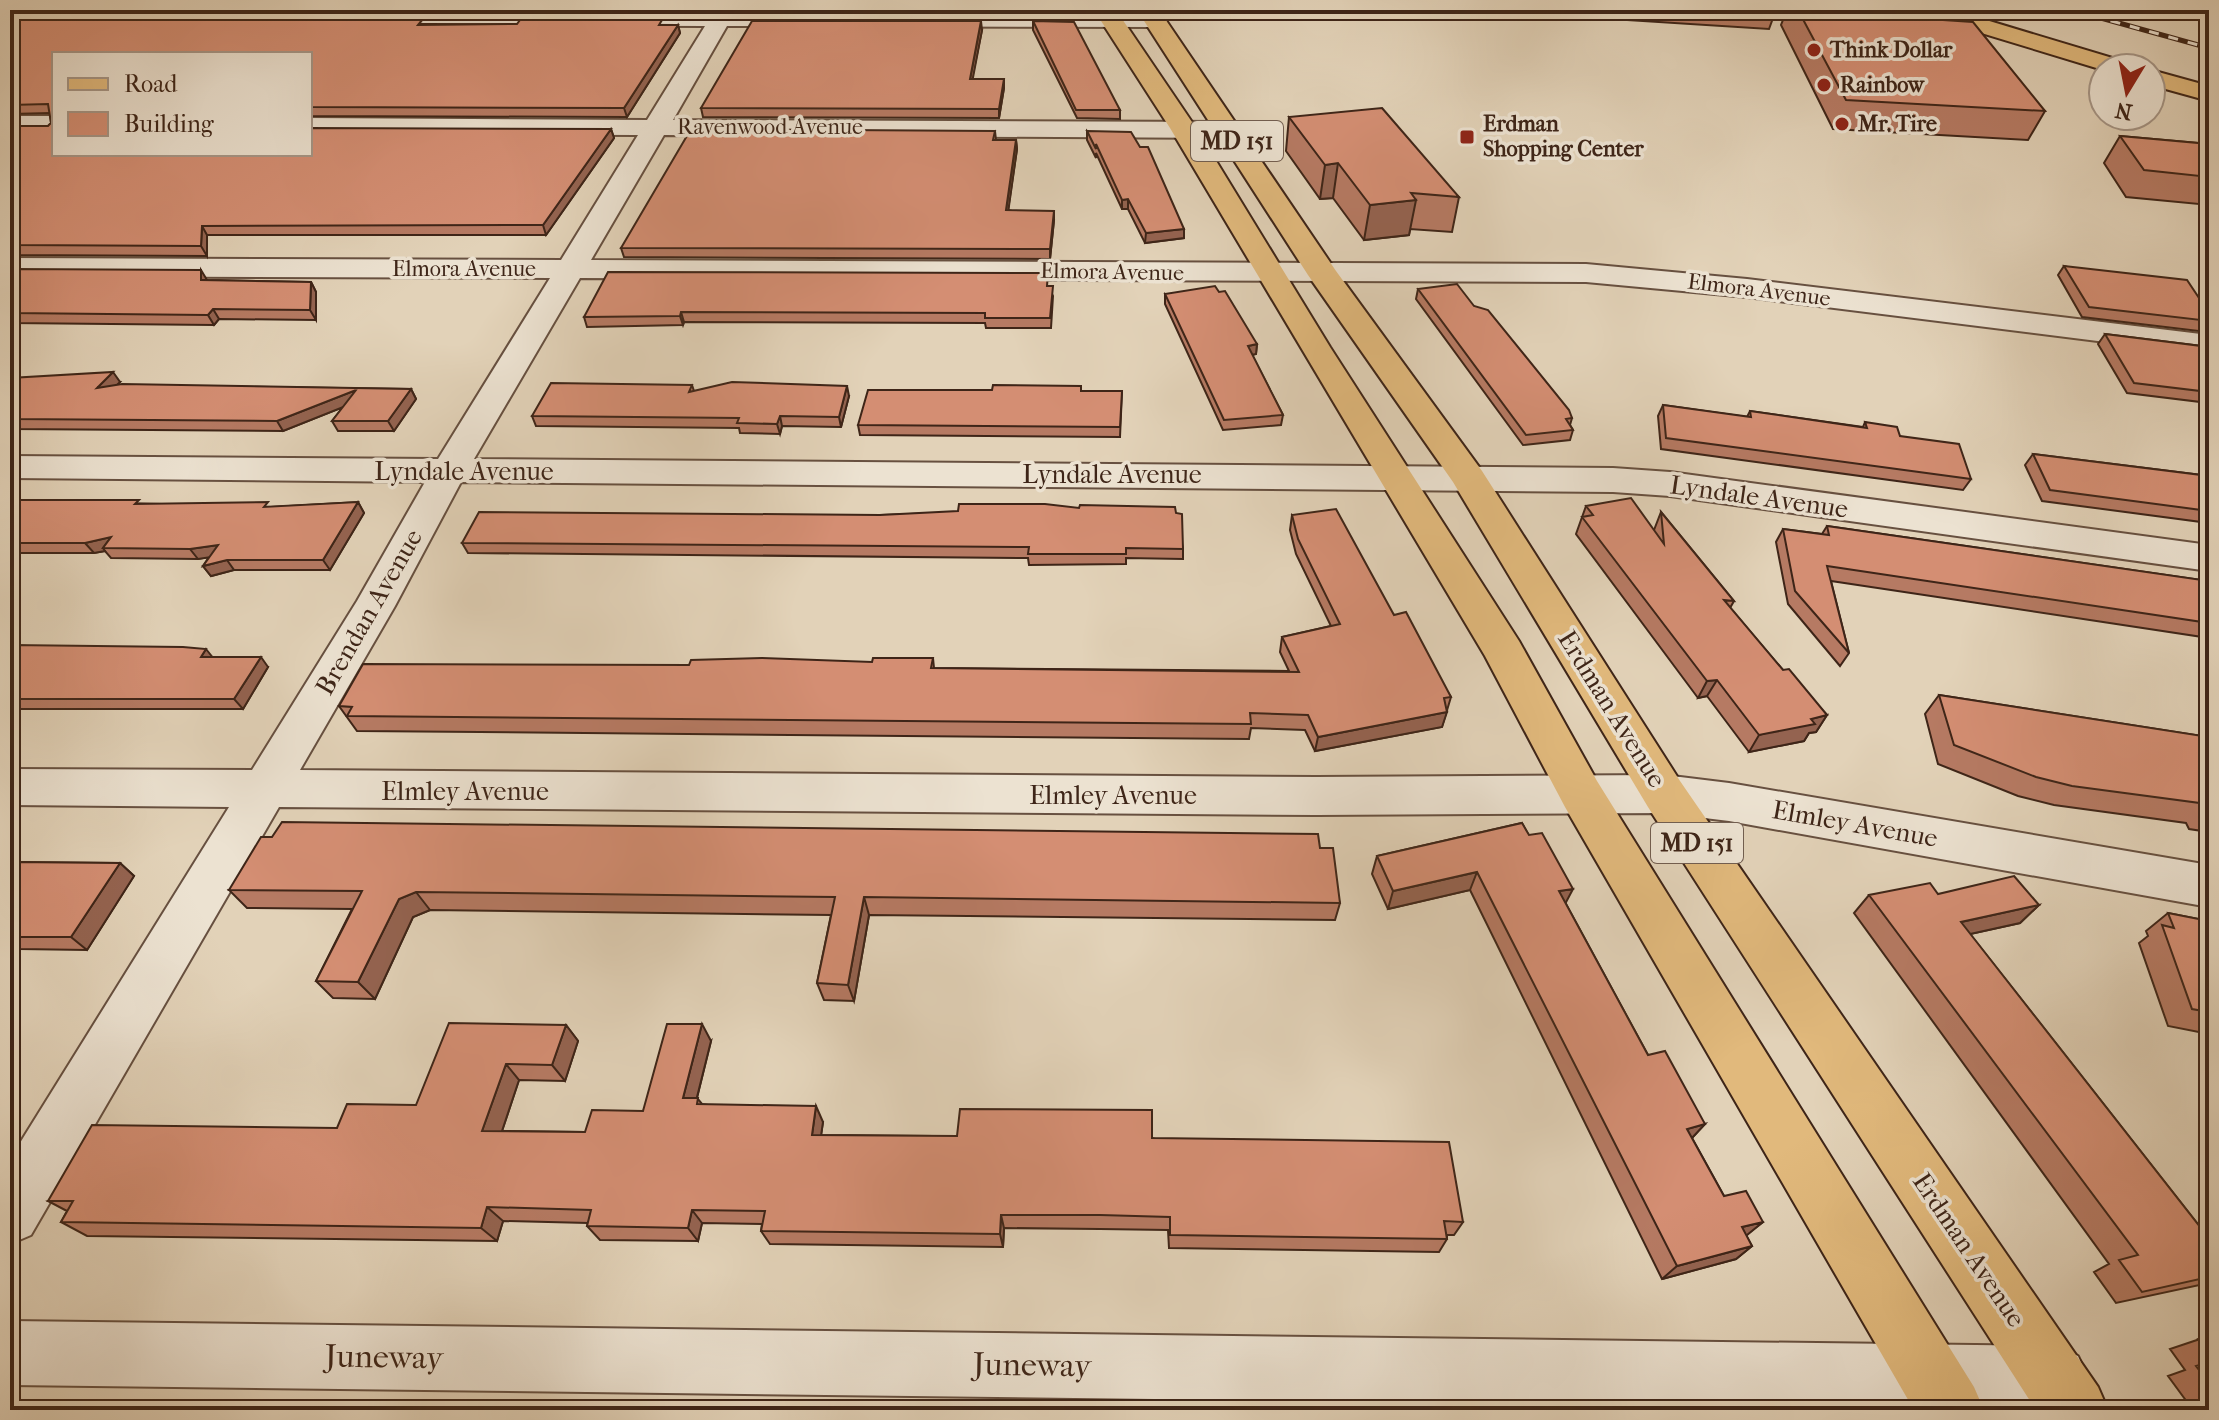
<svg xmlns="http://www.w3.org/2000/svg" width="2219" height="1420" viewBox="0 0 2219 1420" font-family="'IM FELL French Canon',serif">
	<rect width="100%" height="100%" fill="#e2d2b8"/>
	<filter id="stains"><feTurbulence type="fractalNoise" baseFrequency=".0025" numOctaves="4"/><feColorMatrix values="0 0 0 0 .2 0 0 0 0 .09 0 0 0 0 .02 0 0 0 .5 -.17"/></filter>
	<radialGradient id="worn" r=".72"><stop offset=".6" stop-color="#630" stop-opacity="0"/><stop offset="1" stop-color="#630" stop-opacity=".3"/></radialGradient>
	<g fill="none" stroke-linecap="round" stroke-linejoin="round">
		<defs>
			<path id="minor" d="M10,10l703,3 24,-3 -2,3 421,2 11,7 -3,5 -437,-1 -54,94 557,2 13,8 -13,8 -566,-3 -73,125 995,4 161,15 462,56v20l-462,-58 -161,-15 -1006,-4 -106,181 1139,9 57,4 539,73v26l-539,-75 -57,-4 -1152,-10 -66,124 -95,164 1016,7 348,-2 65,8 480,82v42l-480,-86 -65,-8 -348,2 -1037,-8 -248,428 -21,9v-85l219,-352 -219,-2v-36l242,1 105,-169 68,-119 -415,-4v-22l428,3 112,-181 -540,-2v-18l551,2 77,-125 -328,-1v-16l337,2 58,-94 -695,-3z
				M10,116h44v16h-44z
				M10,1321l2045,25 23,10 10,23 -10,23 -19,8 -2049,-25z"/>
			<path id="major" d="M1094,10h22l80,118 134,219 189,294 78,140 377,606 10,23h-70l-349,-603 -80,-151 -315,-528z
				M1137,10h22l177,261 146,200 198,310 418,606 10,23h-72l-388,-603 -195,-325 -145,-207z
				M1919,10h34l176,53 4,5 -30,2 -181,-55z
				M2151,70l58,16v15l-58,-16z"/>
		</defs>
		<use href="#minor" stroke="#675040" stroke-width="4"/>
		<use href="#major" stroke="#3e2518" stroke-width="4"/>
		<use href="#minor" fill="#ece2d1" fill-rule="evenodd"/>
		<use href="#major" fill="#e1b97c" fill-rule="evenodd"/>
		<defs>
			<path id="rail" d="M2072,10l137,38"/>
		</defs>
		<use href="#rail" stroke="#3e2518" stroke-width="5"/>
		<use href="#rail" stroke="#ece2d1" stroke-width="3" stroke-dasharray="10" stroke-linecap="butt"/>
	</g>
	<path fill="#b67a63" stroke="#3e2518" stroke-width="2" d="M764,10h222l-1,1z
		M1024,10h39v2l-38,-1z
		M1469,10h307l-7,19z
		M1787,10h120l6,8 132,93 -17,29 -195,-11 -52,-104z
		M10,18l415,6 253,1 2,8 -53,84 -317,-1v-62l-256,100 557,-25 3,9 -68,97h-339v21l-197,-1v-129h38l3,-3 -1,-10 -40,1z
		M1033,21l87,89v9l-43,-1 -44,-88z
		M982,30l-10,49h32v9l-5,30 -296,-1 -2,-9z
		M1289,117l170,80 -7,35 -42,-3 -1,6 -45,5 -31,-42 -13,1 -34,-48z
		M995,131l1,9h20l1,9 -9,61 46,10 -4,39 -426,-2 -3,-9z
		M1087,131l97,98v9l-39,5 -17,-34h-6l-26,-56v5l-9,-18z
		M2120,136l89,8v61l-83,-8 -22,-34z
		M2064,266l145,47v16l-2,3 -125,-15 -24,-42z
		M10,269l197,11 104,2 5,10v28l-97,-1 -5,6 -204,-2z
		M1048,286l5,10 -2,32h-65l-1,-5 -301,-1 -1,3 -96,2 -3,-10z
		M1418,289l56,17 98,112 -2,7 3,5 -3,10 -47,5 -107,-146z
		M1165,294l92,50 -1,10 -4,1 31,60 -2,10 -58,5 -58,-126z
		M2105,334l104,13v56l-82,-10 -29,-49z
		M10,378l110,4 -3,3 294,4 5,10 -22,32h-56l-6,-10 11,-14 -60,24 -273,-2z
		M692,385l2,6 155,5 -8,31 -59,-1 -2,8 -40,-1 -1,-5 -203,-2 -4,-10z
		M1081,391h41l-2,46 -260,-2 -2,-10z
		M1663,405l84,12 3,-6 113,16 2,-5 35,14 71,43 -8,11 -302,-41 -3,-33z
		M2033,454l176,22v47l-167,-22 -17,-36z
		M10,500l261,7 87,-5 6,11 -34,57h-96l-23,6 -8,-10 6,-9 -11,2 -87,-1 -6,-7 -11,2h-84z
		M1586,506l68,24 7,-18 73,89 -4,7 53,62 44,45 -11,17 -7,1 -5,8 -55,11 -42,-56 -9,2 -122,-164z
		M1079,508l97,5 7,36v10l-57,-1v6l-97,1 -1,-7 -560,-5 -6,-10 418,-28z
		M1292,515l102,100 57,82 -9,30 -127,24 -10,-21 -54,-2 -2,11 -892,-8 -18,-25 350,-41 183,-3 61,-4 1,10 355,3 -9,-19 2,-15 49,-11 -35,-72 -6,-24z
		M1827,526l382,55v57l-378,-57 18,72 -9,13 -52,-62 -12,-62 7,-13 39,5z
		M10,645l203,12 55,10 -25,42h-233z
		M1939,695l270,42v95l-20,-3 -3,-6 -132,-18 -36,-9 -80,-32 -13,-50z
		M1522,823l126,232 57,69 -13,14 32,58 39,26 -17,13 6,11 -16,13 -74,20 -192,-389 -82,19 -16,-35 5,-18z
		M1320,848l20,55 -5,17 -466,-5 -15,86 -30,-1 -7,-17 14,-68 -401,-5 -17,7 -38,82 -42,-1 -17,-17 36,-72 -105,-1 -18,-18z
		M10,862l110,1 14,13 -47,74 -68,-1 -9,-6z
		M1938,894l101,11 -19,18 -50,11 231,294 8,-2v57l-93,20 -22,-31 15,-8 -255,-351 15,-18z
		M2168,913l41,8v113l-41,-8 -29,-83 9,-7 -2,-5z
		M566,1025l12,16 -13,40 -46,-1 -17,51 83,1 58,-21 68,-70 -14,57 5,6 121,18 -2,13 331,3 311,84 -9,13h-7v4l-8,13 -270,-4 -1,-18 -68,-1 -96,-1 -1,19 -233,-3 -9,-13 1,-7 -60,-1 -4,18 -98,-1 -13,-14 1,-3 -85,-2 -6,20 -410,-5 -26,-14 6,-11 -19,-10 289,-73 79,-23z
		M2209,1336v74h-16l-25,-34 17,-6 -15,-21z"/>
	<path fill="#946350" stroke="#3e2518" stroke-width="2" d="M981,21l1,9 -11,58 -1,-9z
		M678,25l2,8 -53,84 -3,-9z
		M1004,79v9l-5,30v-9z
		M611,129l3,9 -68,97 -3,-10z
		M1016,140l1,9 -10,71 -1,-10z
		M1338,163l-5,35 -13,1 5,-34z
		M1128,199v10h-6v-9z
		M1416,200l-7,35 -45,5 6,-35z
		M1054,211v9l-4,39v-10z
		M202,226l5,9v21l-6,-10z
		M1184,229v9l-39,5 1,-10z
		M201,270l6,10h-6z
		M311,282l5,10v28l-6,-10z
		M213,309l6,10 -5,6 -6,-10z
		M681,312l3,10 -1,3 -3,-9z
		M1257,344l-1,10 -9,2 1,-10z
		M113,372l7,10 -15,15 -8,-9z
		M847,386l2,10 -8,31 -2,-10z
		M411,389l5,10 -22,32 -6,-10z
		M356,390l5,10 -78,31 -6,-10z
		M780,416l2,10 -2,8 -3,-10z
		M358,502l6,11 -34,57 -7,-10z
		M111,537l-8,11 2,3 -11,2 -9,-10z
		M218,545l7,10 -27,4 -8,-10z
		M227,560l7,10 -23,6 -8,-10z
		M206,649l8,10 -13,-2z
		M261,657l7,10 -25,42 -9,-10z
		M1717,680l-10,16 -9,2 9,-17z
		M1447,712l-5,15 -127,24 3,-14z
		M1827,715l-11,17 -7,1 -5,8 -55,11 10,-17 52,-16z
		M120,863l14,13 -47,74 -16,-13z
		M1477,872l-7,18 -82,19 5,-18z
		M1573,889l-9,17 -5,-15z
		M416,892l14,18 -17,7 -38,82 -17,-17 41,-83z
		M864,897l5,18 -15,86 -6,-16z
		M2039,905l-19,18 -77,17 18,-18z
		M702,1024l9,17 -18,72 -10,-15z
		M566,1025l12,16 -13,40 -13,-16z
		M506,1064l13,16 -22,66 -15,-15z
		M816,1106l7,16 -4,28 -7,-15z
		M1705,1124l-14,15 -4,-10z
		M487,1207l16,14 -6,20 -16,-13z
		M692,1210l10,13 -4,18 -10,-13z
		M1001,1215l3,13 -1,19 -3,-13z
		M1763,1222l-16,13 -21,5 16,-13z
		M1752,1246l-16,13 -74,20 15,-13z"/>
	<path fill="#d48e73" stroke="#3e2518" stroke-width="2" d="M1798,10h109l6,8 60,4 72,89 -199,-11z
		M10,18l413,1 -5,6 99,-1 3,-4h142l-3,5h19l-54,83 -314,-1v-53h-256v100h256v-26l301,1 -68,96 -341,1 -1,20 -191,-1v-119h38l3,-3 -3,-19 -38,1z
		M752,21h229l-11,58h34l-5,30 -298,-1z
		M1033,21l41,1 46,88h-44z
		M1382,108l77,89 -48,-4 5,7 -46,5 -32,-42 -13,2 -36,-48z
		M691,129l304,2 -2,9h23l-10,70 48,1 -4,38 -429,-1z
		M1087,131l44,1 9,15h8l36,82 -38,4 -18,-34 -6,1 -26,-56v5z
		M2120,136l89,8v33l-65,-7z
		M2064,266l123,14 22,33v8l-120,-14z
		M10,269l191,1v10l110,2 -1,28 -97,-1 -5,6 -198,-2z
		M608,272l440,1 -1,13h6l-3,32h-65v-5l-304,-1 -1,4 -96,1z
		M1457,284l17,22 14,4 81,100 3,8 -6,1 7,11 -47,5 -108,-146z
		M1215,286l4,6 6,-1 32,53 -9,2 35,69 -59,5 -59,-126z
		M2105,334l104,13v45l-75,-9z
		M113,372l-16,16 25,-4 289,5 -23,32h-56l24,-31 -79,31 -267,-2v-41z
		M732,382l115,4 -8,31 -59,-1 -3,8 -40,-1 2,-5 -207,-2 19,-33 141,2 -3,7z
		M993,385l88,1v5h41l-2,36 -262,-2 10,-35h124z
		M1663,405l88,12 -1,-6 117,17 -2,-6 32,5 3,9 59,8 12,35 -305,-41z
		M2033,454l176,22v35l-159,-21z
		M1631,498l33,46 -3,-32 73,89 -10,-1 59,70 6,-1 38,46 -16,4 4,5 -56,11 -42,-55 -10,1 -125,-164 11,-2 -7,-9z
		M10,500h129l-4,4 133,-2 -4,5 94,-5 -35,58h-96l-24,6 15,-21 -28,4 -87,-1 8,-11 -26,6h-75z
		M959,504h86l34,4 1,-3 95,2 1,6 6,1 1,35 -57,-1v6h-98l1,-7 -567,-4 17,-31 401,3 78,-4z
		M1336,509l58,106 12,-3 45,85 -7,1 3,14 -129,25 -10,-22 -58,-2 1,11 -904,-8 5,-9 -13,-1 24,-42 326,1 2,-5 71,-2 110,4 1,-4h60l-2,10 368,4 -17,-35 58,-13 -42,-85 -6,-24z
		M1827,526l382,55v42l-382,-57 22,87 -54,-62 -12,-62 46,6z
		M10,645l173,2 23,2 -5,8h60l-27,42h-224z
		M1939,695l270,42v71l-2,-4 -135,-18 -36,-9 -82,-32z
		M282,822l1036,12 2,14h13l7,55 -476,-6 -16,88 -31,-2 18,-86 -419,-5 -17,7 -41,83 -42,-1 46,-90 -133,-1 32,-53h11z
		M1522,823l7,12 13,-2 31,56 -14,2 89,164 17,-4 40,73 -18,5 37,67 22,-5 17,31 -21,5 10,19 -75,20 -200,-394 -84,19 -16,-35z
		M10,862l110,1 -49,74h-61v-12l3,-4h-3z
		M2014,876l25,29 -78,17 240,306 8,-2v51l-67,15 -23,-32 19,-5 -269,-360 61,-12 8,11z
		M2168,913l41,8v91l-17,-3 -30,-84 12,3z
		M449,1023l117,2 -14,40 -46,-1 -24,67 103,1 7,-22 51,1 24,-87h35l-19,74h15l-1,6 119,2 -4,29 145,1 3,-27 192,1v28l297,4 14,80 -19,-1 3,18 -277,-4v-18l-70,-2h-99l-1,19 -239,-3 4,-20 -73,-1 -4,18 -101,-2 4,-16 -104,-3 -6,21 -420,-6 12,-21h-25l44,-76 245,3 10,-24 69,1z
		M2209,1336v18l-11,-15z
		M2209,1362v21l-13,-17z"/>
	<g fill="#8f2418" stroke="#ece2d1" stroke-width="3">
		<circle cx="1814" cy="50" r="8"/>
		<circle cx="1824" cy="85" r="8"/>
		<circle cx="1842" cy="124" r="8"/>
		<rect x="1459" y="129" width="16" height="16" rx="4"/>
	</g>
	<g text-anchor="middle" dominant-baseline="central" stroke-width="7" stroke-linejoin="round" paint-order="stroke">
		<g font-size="22" font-weight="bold" fill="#3e2518" stroke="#ece2d1" text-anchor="start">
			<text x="1830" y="50">Think Dollar</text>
			<text x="1840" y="85">Rainbow</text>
			<text x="1483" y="124">Erdman<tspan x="1483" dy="25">Shopping Center</tspan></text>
			<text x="1858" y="124">Mr. Tire</text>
		</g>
		<g font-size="22" fill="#3e2518" stroke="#ece2d1">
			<text x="770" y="127">Ravenwood Avenue</text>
			<text x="464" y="269">Elmora Avenue</text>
			<text transform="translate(1112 272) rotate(1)">Elmora Avenue</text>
			<text transform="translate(1759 290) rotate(7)">Elmora Avenue</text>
		</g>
		<g fill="#ece2d1" stroke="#725e50" stroke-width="2">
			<rect x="1191" y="121" width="92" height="40" rx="6"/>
			<rect x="1651" y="823" width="92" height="40" rx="6"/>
		</g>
		<g font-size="24" font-weight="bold" fill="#3e2518">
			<text x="1237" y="141">MD 151</text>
			<text x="1697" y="843">MD 151</text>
		</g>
		<g font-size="26" fill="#3e2518" stroke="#ece2d1">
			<text x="464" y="471">Lyndale Avenue</text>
			<text x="1112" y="474">Lyndale Avenue</text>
			<text transform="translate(1759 497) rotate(8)">Lyndale Avenue</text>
			<text transform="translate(369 612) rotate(-60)">Brendan Avenue</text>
			<text transform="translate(1612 709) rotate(58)">Erdman Avenue</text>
			<text x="465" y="791">Elmley Avenue</text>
			<text x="1113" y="795">Elmley Avenue</text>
			<text transform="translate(1855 824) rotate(10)">Elmley Avenue</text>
			<text transform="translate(1969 1250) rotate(56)">Erdman Avenue</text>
		</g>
		<g font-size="32" fill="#3e2518" stroke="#ece2d1">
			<text transform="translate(384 1357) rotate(1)">Juneway</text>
			<text transform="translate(1032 1365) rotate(1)">Juneway</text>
		</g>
	</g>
	<rect width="2219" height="1420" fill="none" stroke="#e2d2b8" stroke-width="40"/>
	<rect x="12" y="12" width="2195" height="1396" fill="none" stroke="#3e2518" stroke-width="4"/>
	<rect x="20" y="20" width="2179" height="1380" fill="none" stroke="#3e2518" stroke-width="2"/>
	<rect x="52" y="52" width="260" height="104" fill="#ece2d1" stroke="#a69687" stroke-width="2"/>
	<rect x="68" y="78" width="40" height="12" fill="#e1b97c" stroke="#a69687" stroke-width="2"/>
	<text x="124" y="92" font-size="24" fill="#3e2518">Road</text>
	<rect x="68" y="112" width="40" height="24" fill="#d48e73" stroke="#a69687" stroke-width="2"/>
	<text x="124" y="132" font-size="24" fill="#3e2518">Building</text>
	<g transform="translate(2127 92) rotate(190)"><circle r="38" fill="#ece2d1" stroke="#a69687" stroke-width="2"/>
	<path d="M0-6L14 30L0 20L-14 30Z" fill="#8f2418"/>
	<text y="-12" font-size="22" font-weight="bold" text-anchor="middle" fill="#3e2518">N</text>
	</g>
	<rect width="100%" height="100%" filter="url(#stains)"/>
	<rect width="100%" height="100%" fill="url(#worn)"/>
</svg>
